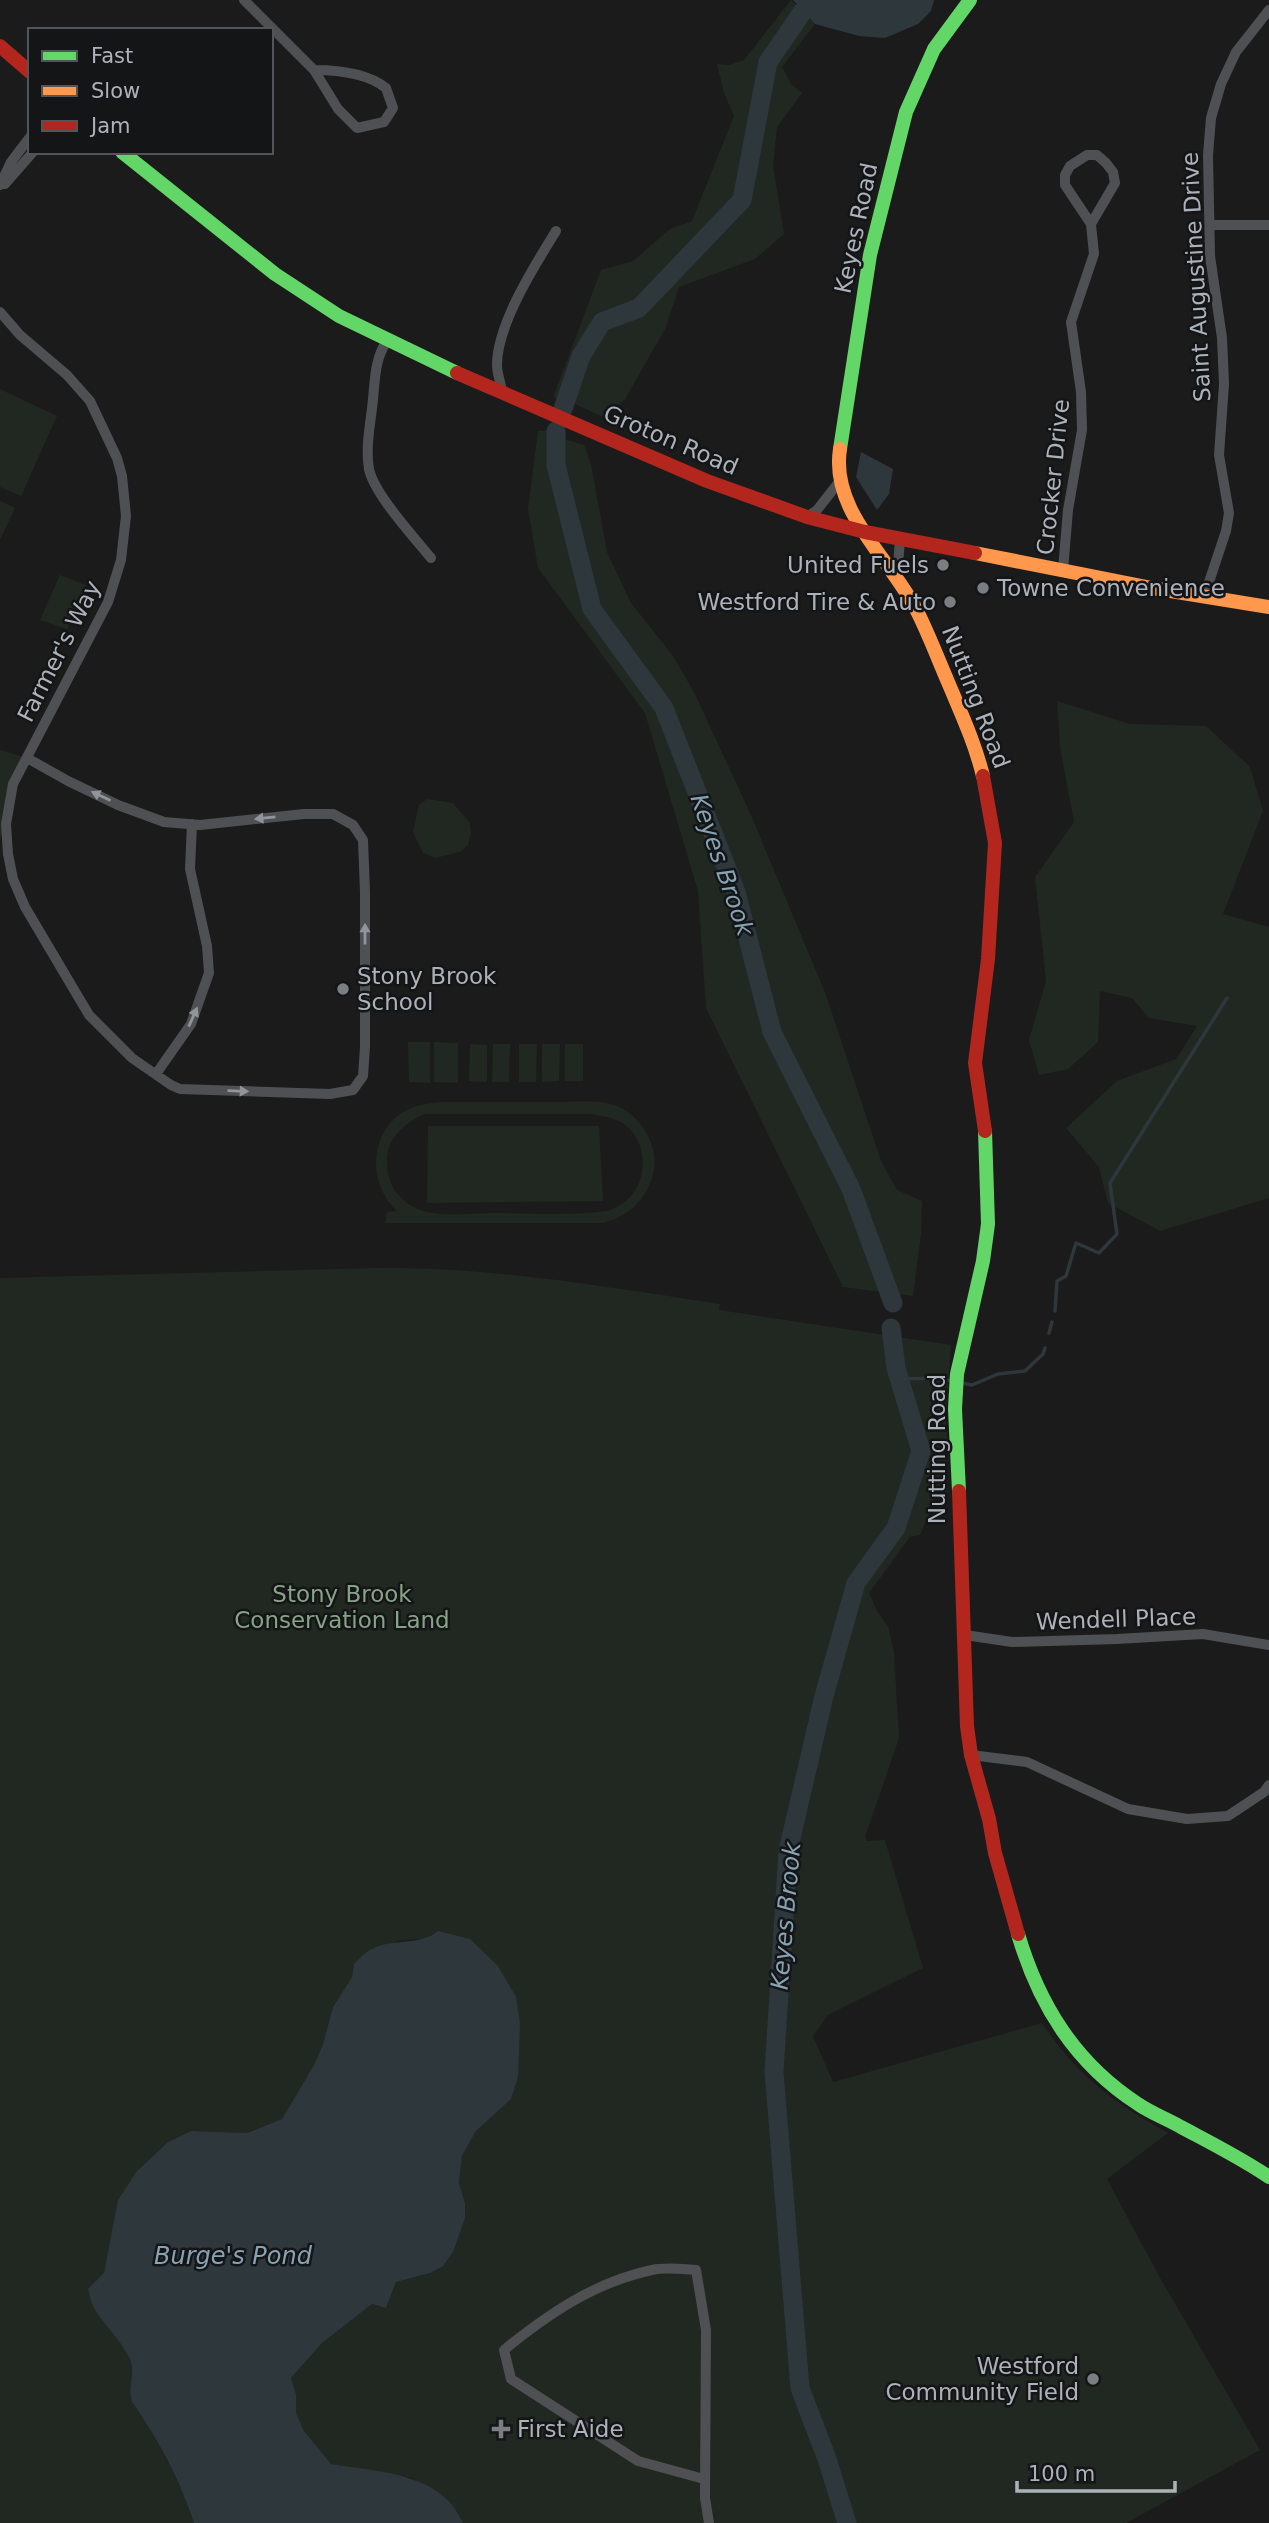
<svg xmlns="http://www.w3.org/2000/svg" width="1269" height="2523" viewBox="0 0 1269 2523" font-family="'DejaVu Sans',sans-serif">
	<rect width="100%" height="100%" fill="#1b1b1b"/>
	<path fill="#212821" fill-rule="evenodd" d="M791,0l24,24 -33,43 9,17 11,9 -25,34 -4,39 11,68 -29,25 -76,28 -14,42 -40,70 -20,19 -30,-14 -9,7 -7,-4 -5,-12 47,-125 32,-9 37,-32 22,-8 42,-105 -10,-23 -7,-29 12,1 15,-5z
		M0,389l57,27 -36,80 -21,-9z
		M554,430l7,8 23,7 7,19 16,88 24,51 42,53 21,36 57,123 75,180 55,166 16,29 25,11 -1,33 -8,62 -70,-9 -137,-279 -8,-117 -53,-178 -107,-145 -10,-59 10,-78z
		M0,501l15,7 -15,32z
		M60,575l26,10 -19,44 -27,-9z
		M1057,701l73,23 76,2 44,41 13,44 -40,103 46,13v271l-109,33 -52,-28 -9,-36 -33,-39 51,-47 59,-22 21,-33 -48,-8 -17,-20 -32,-7 -2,51 -30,27 -29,6 -10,-35 17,-59 -11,-104 39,-55 -14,-74z
		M0,750l27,8 -12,21 -15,62z
		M427,799l26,4 17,20 1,11 -3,11 -8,7 -25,6 -12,-5 -10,-21 6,-27z
		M408,1042h22v41l-21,-1z
		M434,1042l24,1v40l-24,-1z
		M470,1044l17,1v37l-18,-1z
		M493,1044h17l-1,38h-17z
		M519,1044h18l-1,38h-17z
		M542,1044h18l-1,37 -17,1z
		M565,1044h18v37h-18z
		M442,1102c38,0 75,0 113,0 19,0 41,-3 59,3 28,9 48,45 38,73 -9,25 -24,38 -49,45h-218l2,-11 10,-1c-28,-26 -29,-73 3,-97 13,-9 27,-11 42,-12zM424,1114h168c9,2 19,3 27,7 31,16 31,64 3,83 -4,3 -10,5 -15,7 -37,5 -77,2 -114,2 -23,0 -54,5 -75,-4 -20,-9 -31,-25 -31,-47 -1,-24 17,-38 37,-48z
		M428,1126h171l4,75 -176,2z
		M377,1268c116,-1 229,19 343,36l-1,6 232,35 -5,65 2,87 -15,-10v17l-13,31 -10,2 -41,56 8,18 11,15 6,26 5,86 -34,99 2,4 18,-1 38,128 -95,47 -15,21 20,46 209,-59c34,52 72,80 126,110l-61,46 52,97 101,174 -134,73h-663l-5,-11 -46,-34 -81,-14 -27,-33 -8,-18v-19l-5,-16 31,-35 50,-39 14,4 10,-26 34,-9 13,-8 10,-13 12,-49 -6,-20 3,-27 14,-25 35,-32 -81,-161 -33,3 -45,36 -19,30 -10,37 -9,21 -32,54 -35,14 -56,-2 -23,11 -31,29 -31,95 -12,43c15,17 35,37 39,60 2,12 -5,21 -1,33 27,40 46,75 62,121h-194v-1245z"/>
	<path fill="#2e373c" d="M793,0h141l-3,11 -13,13 -33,14 -26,-2 -44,-12z
		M861,452l32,17 -4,25 -12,16 -21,-33z
		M438,1931l32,8 28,27 18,31 4,27 -2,53 -7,22 -35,32 -14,25 -3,27 6,20v15l-12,34 -10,14 -13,7 -34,9 -10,26 -14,-4 -50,39 -31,35 5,16v19l8,18 27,33c46,8 111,8 132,59h-269c-16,-47 -34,-80 -62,-121 -5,-15 4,-28 -2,-43 -9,-19 -24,-32 -35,-49 -4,-6 -5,-15 -7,-21l16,-16 14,-73 19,-29 31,-29 23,-11 56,2 35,-14 32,-54 9,-21 10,-37 19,-30 2,-13c5,-5 11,-12 18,-15 20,-11 49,-3 66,-18z"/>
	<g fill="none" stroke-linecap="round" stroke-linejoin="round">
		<path stroke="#2e373c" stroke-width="3.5" d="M1055,1311l2,-30 9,-5 10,-33 23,10 18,-19 -7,-51 117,-185
			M1049,1333l3,-11
			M900,1379l39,-1 13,3
			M962,1383l10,2 26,-11 27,-3 18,-17 2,-6"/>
		<path stroke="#2e373c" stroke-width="19" d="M563,409l18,-53 21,-34 37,-14 103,-108 26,-138 35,-51
			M556,431v34l36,144 72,99 72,184 36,140 79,157 42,114
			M847,2523l-20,-64 -27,-71 -26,-316 14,-221 36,-155 32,-113 40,-55 25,-77 -25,-83 -5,-40"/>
		<path stroke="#4f5053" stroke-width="10" d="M244,0l70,70 24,39 19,19 27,-6 9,-14 -7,-20c-19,-15 -48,-18 -72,-18
			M5,184l28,-32
			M0,185l11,-23 19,-25
			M1210,225h59
			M0,312l20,23 47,40 23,26 27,57 5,18 4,40 -5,44 -13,42 -95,182 -7,40 2,30 5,25 12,28 64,108 43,43 39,27 9,4 150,5 23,-4 10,-14 2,-29v-155l-2,-52 -10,-15 -20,-11h-29l-104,11 -36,-3 -46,-17 -50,-24 -41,-23
			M387,341c-12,17 -12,38 -14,58 -2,23 -8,47 -4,70 5,25 45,68 62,89
			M502,392c-1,-9 -5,-18 -5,-27 0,-41 38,-100 59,-134
			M807,517l10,-7 22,-28
			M1063,570l5,-60 14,-80 -1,-38 -10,-70 23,-68 -3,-30 24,-41 -2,-11 -7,-9 -9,-8h-10l-17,11 -5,9v10l26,39
			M897,577l3,-37
			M1204,597l22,-66 3,-18 -10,-58 5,-71 -2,-46 -12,-82 -2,-101 3,-37 10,-34 15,-32 33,-42
			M156,1074l35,-50 18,-51 -2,-27 -17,-77 2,-45
			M965,1635l47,7 105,-3 86,-5 66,11
			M971,1755l56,7 101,47 59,10 41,-3 36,-24 5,-7
			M704,2479l-66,-18 -127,-82 -7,-29c44,-36 91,-68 148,-80 14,-3 30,-1 44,0l10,60 -1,168 4,25"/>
		<path stroke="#63d668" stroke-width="14" d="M122,152l153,122 64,42 118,57
			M840,449l30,-194 36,-143 28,-63 36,-49
			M959,1491l-4,-82 2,-35 26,-113 5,-37 -3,-93
			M1018,1934c21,71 57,129 120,170 13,9 29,15 43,23 30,16 60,31 88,50"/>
		<path stroke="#ff974d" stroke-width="14" d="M840,449c-10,63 52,111 78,164 11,22 20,46 30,69 13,31 27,61 35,94
			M975,553l177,35 117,19"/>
		<path stroke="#b3261e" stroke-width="14" d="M0,46l30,26
			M457,373l250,108 100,36 58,15 110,21
			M983,776l12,67 -7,116 -13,104 10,68
			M959,1491l8,235 4,29 18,64 6,34 23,81"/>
	</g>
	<defs><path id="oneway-solid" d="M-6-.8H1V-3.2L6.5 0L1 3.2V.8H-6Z" transform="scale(1.75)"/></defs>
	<g fill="#91959b">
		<use href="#oneway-solid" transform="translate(101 796) rotate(-155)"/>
		<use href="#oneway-solid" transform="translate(265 818) rotate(174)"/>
		<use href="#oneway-solid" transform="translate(365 934) rotate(-90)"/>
		<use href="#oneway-solid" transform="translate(193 1017) rotate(-66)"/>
		<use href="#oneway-solid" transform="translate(238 1091) rotate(2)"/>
	</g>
	<g fill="#7a7d82" stroke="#141517" stroke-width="2.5">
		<circle cx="943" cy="565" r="7"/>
		<circle cx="983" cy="588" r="7"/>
		<circle cx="950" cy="602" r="7"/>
		<circle cx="343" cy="989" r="7"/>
		<circle cx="1093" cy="2379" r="7"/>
		<path d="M497.5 2418.5h7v7h7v7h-7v7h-7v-7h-7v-7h7z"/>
	</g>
	<g text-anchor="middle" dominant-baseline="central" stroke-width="5" stroke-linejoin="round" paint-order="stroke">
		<g font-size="23" fill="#adb2ba" stroke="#141517">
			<text transform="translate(856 228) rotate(-78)">Keyes Road</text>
			<text transform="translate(1196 277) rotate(-93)">Saint Augustine Drive</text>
			<text transform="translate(671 440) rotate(23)">Groton Road</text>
			<text transform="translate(1053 477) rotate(-84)">Crocker Drive</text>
			<text transform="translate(59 651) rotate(-63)">Farmer's Way</text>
			<text transform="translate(976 697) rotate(69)">Nutting Road</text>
			<text transform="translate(937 1449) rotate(-90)">Nutting Road</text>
			<text transform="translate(1116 1619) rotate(-2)">Wendell Place</text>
		</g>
		<g font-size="23" fill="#adb2ba" stroke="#141517" text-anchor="end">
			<text x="929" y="565">United Fuels</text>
			<text x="997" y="588" text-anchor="start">Towne Convenience</text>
			<text x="936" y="602">Westford Tire &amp; Auto</text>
			<text x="357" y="976" text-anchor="start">Stony Brook<tspan x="357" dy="26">School</tspan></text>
			<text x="1079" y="2366">Westford<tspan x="1079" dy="26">Community Field</tspan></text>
			<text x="517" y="2429" text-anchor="start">First Aide</text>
		</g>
		<g font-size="23" fill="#86a485" stroke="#141517">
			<text x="342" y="1594">Stony Brook<tspan x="342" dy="26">Conservation Land</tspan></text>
		</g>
		<g font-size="24" font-style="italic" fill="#86a2b3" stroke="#141517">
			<text transform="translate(722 865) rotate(71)">Keyes Brook</text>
			<text transform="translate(786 1916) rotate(-85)">Keyes Brook</text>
			<text x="233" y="2256">Burge's Pond</text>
		</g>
	</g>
	<rect x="28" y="28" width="245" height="126" fill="#141517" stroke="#515458" stroke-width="2"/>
	<rect x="42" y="51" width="35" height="10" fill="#63d668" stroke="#515458" stroke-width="2"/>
	<text x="91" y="63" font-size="21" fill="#adb2ba">Fast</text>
	<rect x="42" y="86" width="35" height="10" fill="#ff974d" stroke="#515458" stroke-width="2"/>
	<text x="91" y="98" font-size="21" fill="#adb2ba">Slow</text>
	<rect x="42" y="121" width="35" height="10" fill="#b3261e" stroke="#515458" stroke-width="2"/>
	<text x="91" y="133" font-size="21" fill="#adb2ba">Jam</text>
	<path d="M1017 2481v10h158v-10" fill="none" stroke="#adb2ba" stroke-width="3.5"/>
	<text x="1028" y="2481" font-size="21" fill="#adb2ba" stroke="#141517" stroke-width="5" paint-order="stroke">100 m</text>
</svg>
